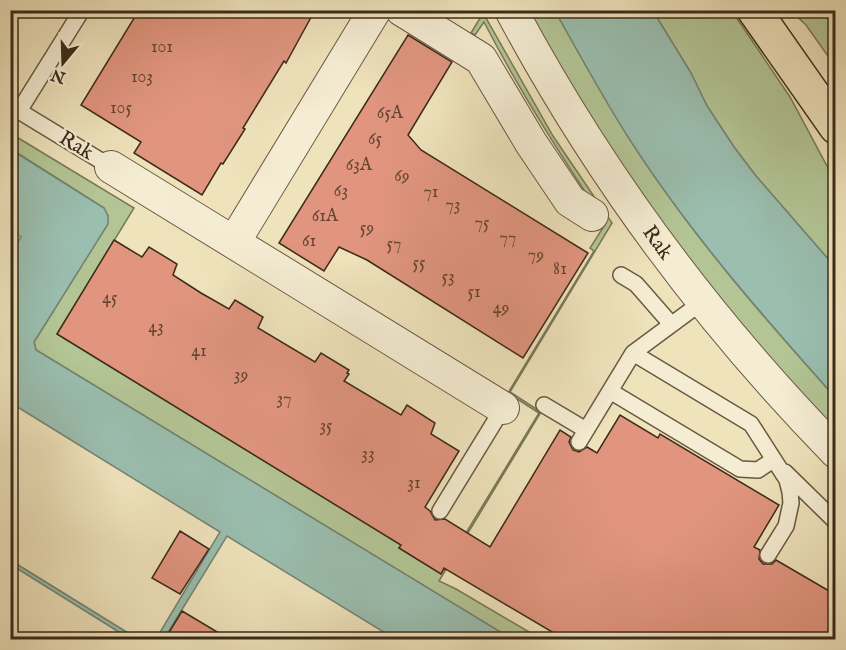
<svg xmlns="http://www.w3.org/2000/svg" width="846" height="650" viewBox="0 0 846 650" font-family="'IM FELL English',serif">
	<rect width="100%" height="100%" fill="#efe3bc"/>
	<filter id="stains"><feTurbulence type="fractalNoise" baseFrequency=".00333" numOctaves="4"/><feColorMatrix values="0 0 0 0 .2 0 0 0 0 .09 0 0 0 0 .02 0 0 0 .5 -.17"/></filter>
	<radialGradient id="worn" r=".72"><stop offset=".6" stop-color="#630" stop-opacity="0"/><stop offset="1" stop-color="#630" stop-opacity=".3"/></radialGradient>
	<path fill="#b3c595" stroke="#787858" stroke-width="1.5" d="M476,11h6l71,125 59,87 -102,169 31,20 -102,169 17,8 85,50h-29l-476,-289 -2,-8 73,-117 1,-9 -4,-8 -93,-59 -1,-16 124,75 -77,126 344,211 -2,3 42,26 98,-161 -31,-20 86,-142 -4,-3 16,-25c-44,-65 -86,-131 -122,-201l-9,13 -4,-2 11,-18z
		M527,11h28c24,42 47,84 74,126 59,94 132,178 206,260v34c-77,-83 -150,-171 -214,-265 -34,-49 -63,-104 -94,-155z
		M653,11h79l58,86 45,84v86l-79,-91 -22,-29 -27,-41 -16,-33z
		M791,11h32l12,19v36l-29,-41z"/>
	<path fill="#9abeaf" stroke="#748373" stroke-width="1.5" d="M555,11h98l38,62 16,33 27,41 22,29 79,91v130c-73,-82 -147,-166 -207,-260 -26,-41 -49,-84 -73,-126z
		M10,149l94,59 4,8v8l-74,118 2,8 476,289h-117l-168,-103 -63,103h-8l64,-107 -209,-129v-151l10,-15 -10,-7z
		M15,563l123,76h-8l-117,-73z"/>
	<path fill="#e1957f" stroke="#3c2b1a" stroke-width="1.5" d="M139,10h176l-29,53 -2,-2 -41,67 2,1 -22,35 -2,-1 -19,32 -68,-42 7,-11 -60,-37z
		M408,35l44,27 -44,73 13,15 167,103 -65,105 -156,-98 -28,-13 -15,24 -45,-28z
		M114,240l28,17 7,-10 28,17 -4,11 28,18 28,16 6,-9 28,17 -5,11 57,34 6,-9 28,17 -2,3 2,1 -5,7 57,34 6,-10 28,18 -4,11 28,17 -34,56 5,4 5,9 10,-1 45,28 70,-117 11,7 -2,5 4,8 6,2 8,-5 10,6 23,-38 38,23 2,-4 119,71 -25,42 6,3 -1,9 4,5h9l4,-4 60,35v44h-272l-120,-71 -3,6 -42,-26 2,-3 -344,-211z
		M180,531l29,18 -29,45 -28,-16z
		M182,611l47,28h-64z"/>
	<g fill="none" stroke-linecap="round" stroke-linejoin="round">
		<defs>
			<path id="service" d="M82,10l-63,101 92,56
				M621,275l15,9 35,40
				M633,353l118,71 36,56 3,12 1,11 -5,23 -18,29
				M610,391l130,78 18,1 15,-10
				M544,405l42,25
				M579,442l54,-89 69,-51
				M785,472l51,50
				M440,511l63,-103"/>
			<path id="minor" d="M402,10l79,49 50,84 39,58 22,14
				M511,10c87,163 196,310 325,442
				M111,167l392,241
				M234,242l141,-232"/>
			<path id="primary" d="M754,10l82,117"/>
		</defs>
		<use href="#service" stroke="#695942" stroke-width="18"/>
		<use href="#minor" stroke="#695942" stroke-width="34"/>
		<use href="#primary" stroke="#3c2b1a" stroke-width="36"/>
		<use href="#service" stroke="#f5edd3" stroke-width="15"/>
		<use href="#minor" stroke="#f5edd3" stroke-width="32"/>
		<use href="#primary" stroke="#efe3bc" stroke-width="33"/>
	</g>
	<g text-anchor="middle" dominant-baseline="central" stroke-width="4.5" stroke-linejoin="round" paint-order="stroke">
		<g font-size="18" fill="#654633">
			<text x="162" y="47">101</text>
			<text x="142" y="77">103</text>
			<text x="121" y="108">105</text>
			<text x="390" y="113">65A</text>
			<text x="375" y="139">65</text>
			<text x="359" y="165">63A</text>
			<text x="402" y="176">69</text>
			<text x="341" y="191">63</text>
			<text x="431" y="192">71</text>
			<text x="453" y="205">73</text>
			<text x="325" y="216">61A</text>
			<text x="482" y="223">75</text>
			<text x="367" y="228">59</text>
			<text x="508" y="238">77</text>
			<text x="309" y="241">61</text>
			<text x="394" y="244">57</text>
			<text x="536" y="255">79</text>
			<text x="419" y="263">55</text>
			<text x="560" y="269">81</text>
			<text x="448" y="277">53</text>
			<text x="474" y="292">51</text>
			<text x="110" y="298">45</text>
			<text x="501" y="308">49</text>
			<text x="156" y="327">43</text>
			<text x="199" y="351">41</text>
			<text x="241" y="375">39</text>
			<text x="284" y="399">37</text>
			<text x="326" y="426">35</text>
			<text x="368" y="454">33</text>
			<text x="414" y="483">31</text>
		</g>
		<g font-size="21" fill="#3c2b1a" stroke="#f5edd3">
			<text transform="translate(76 146) rotate(31)">Rak</text>
			<text transform="translate(657 243) rotate(54)">Rak</text>
		</g>
	</g>
	<rect width="846" height="650" fill="none" stroke="#efe3bc" stroke-width="36"/>
	<rect x="12" y="12" width="822" height="626" fill="none" stroke="#3c2b1a" stroke-width="3"/>
	<rect x="18" y="18" width="810" height="614" fill="none" stroke="#3c2b1a" stroke-width="1.5"/>
	<g transform="translate(63 63) rotate(199)" stroke="#f5edd3" stroke-width="4.5" paint-order="stroke">
	<path d="M0-4.5L10 22L0 15L-10 22Z" fill="#3c2b1a"/>
	<text y="-9" font-size="16" font-weight="bold" text-anchor="middle" fill="#3c2b1a">N</text>
	</g>
	<rect width="100%" height="100%" filter="url(#stains)"/>
	<rect width="100%" height="100%" fill="url(#worn)"/>
</svg>
